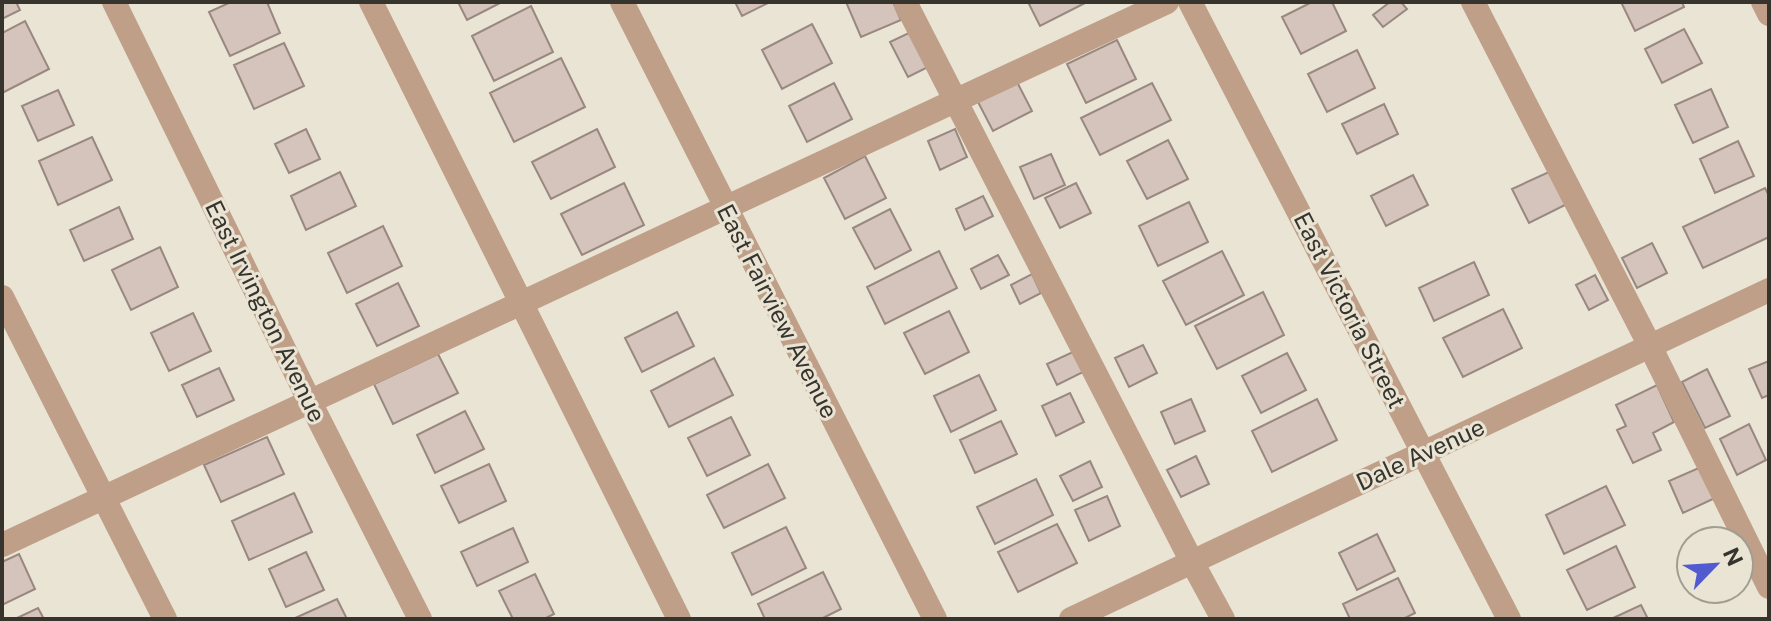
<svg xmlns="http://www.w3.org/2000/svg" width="1771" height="621" viewBox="0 0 1771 621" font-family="'Public Sans',sans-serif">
	<rect width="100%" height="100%" fill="#e9e4d4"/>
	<path fill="#d5c4bc" stroke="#988880" stroke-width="2" d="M2,2h14l4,8 -18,9z
		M231,2h36l13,31 -50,23 -21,-44z
		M458,2h44l-35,18z
		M735,2h35l-28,14z
		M846,2h47l8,18 -40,17z
		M1028,2h59l-47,24z
		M1312,2h20l14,29 -45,23 -19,-37z
		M1390,2h11l6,7 -24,18 -10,-12z
		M1621,2h61l2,5 -49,24z
		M531,6l22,46 -59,29 -22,-45z
		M25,21l24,48 -47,24v-60z
		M812,24l20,39 -50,26 -20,-39z
		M1684,29l18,34 -40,20 -17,-34z
		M913,31l17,35 -22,11 -18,-35z
		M1117,40l19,39 -50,24 -19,-39z
		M284,43l20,43 -50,23 -20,-44z
		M1357,50l18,38 -48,24 -19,-38z
		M561,58l24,49 -71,35 -24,-49z
		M1017,82l15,29 -39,20 -15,-29z
		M834,83l18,36 -45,23 -18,-36z
		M1152,83l19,37 -71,35 -19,-37z
		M1711,89l17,38 -35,16 -18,-38z
		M58,90l16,35 -36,16 -16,-35z
		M1384,104l14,30 -41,20 -15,-30z
		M306,129l14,30 -31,14 -14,-29z
		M597,129l18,38 -64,32 -19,-37z
		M955,129l12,28 -27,13 -12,-29z
		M92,137l20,43 -54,25 -19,-44z
		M1168,140l20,39 -41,20 -20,-38z
		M1738,141l16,35 -39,17 -15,-34z
		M1051,154l14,31 -31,14 -14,-32z
		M865,156l21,42 -41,21 -21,-41z
		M1551,171l16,33 -38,19 -17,-34z
		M340,172l16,34 -50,24 -15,-34z
		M1413,175l15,30 -42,21 -15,-30z
		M624,183l20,42 -62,30 -21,-41z
		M1076,183l15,30 -31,15 -15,-30z
		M1765,188l4,8v41l-66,31 -20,-41z
		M983,196l10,20 -28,14 -9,-21z
		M1189,202l19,40 -50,24 -19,-40z
		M119,207l14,32 -49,22 -14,-31z
		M890,209l21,41 -36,19 -22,-41z
		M383,226l19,40 -55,27 -19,-40z
		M1652,243l15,30 -30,15 -15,-30z
		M160,247l18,40 -47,23 -19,-40z
		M939,251l18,37 -72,36 -18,-37z
		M1222,251l22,44 -58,30 -23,-44z
		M998,255l11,20 -28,14 -10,-20z
		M1474,262l15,33 -55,26 -15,-33z
		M1032,274l9,19 -21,11 -9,-19z
		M1595,275l13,25 -19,10 -13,-25z
		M398,283l21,43 -42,20 -21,-42z
		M1263,292l21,43 -67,34 -22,-43z
		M1503,309l19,39 -59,29 -20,-39z
		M949,311l20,41 -44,22 -21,-41z
		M677,312l17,34 -52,26 -17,-34z
		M193,313l18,38 -42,20 -18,-38z
		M1143,345l14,28 -28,14 -14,-29z
		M1075,351l10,20 -28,14 -10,-21z
		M1287,353l19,37 -45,23 -19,-37z
		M438,354l20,39 -65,31 -19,-40z
		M714,358l19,37 -64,32 -18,-36z
		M1769,361v34l-7,3 -13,-29z
		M219,368l15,32 -37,17 -15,-32z
		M1707,369l23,47 -25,12 -23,-46z
		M979,375l17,35 -45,22 -17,-36z
		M1657,385l17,37 -21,11 8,17 -28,13 -16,-33 9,-4 -10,-21z
		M1070,393l14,29 -28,14 -14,-30z
		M1191,399l14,32 -30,13 -14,-32z
		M1317,399l20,41 -65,32 -20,-41z
		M465,411l19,38 -49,24 -18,-38z
		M731,417l19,38 -43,21 -19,-38z
		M1001,421l16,33 -42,19 -15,-33z
		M1749,424l17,36 -29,15 -17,-36z
		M267,437l17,37 -63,28 -17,-37z
		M1196,456l13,28 -28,13 -14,-27z
		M1090,461l12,26 -29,14 -13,-25z
		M489,464l17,37 -47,22 -18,-37z
		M768,464l17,34 -61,30 -17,-33z
		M1701,467l14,31 -32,15 -14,-32z
		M1036,479l17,36 -58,29 -18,-37z
		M1606,486l19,39 -61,29 -18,-39z
		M294,493l18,39 -63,28 -17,-39z
		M1107,496l13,30 -31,15 -14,-31z
		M1057,524l20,39 -59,29 -20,-40z
		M786,527l20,41 -54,27 -20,-42z
		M513,528l15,34 -51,24 -16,-34z
		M1377,534l18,37 -38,19 -18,-37z
		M1616,546l19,41 -48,23 -20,-40z
		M306,552l18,38 -38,17 -17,-38z
		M19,554l16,35 -33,16v-43z
		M823,572l18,37 -20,10h-56l-7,-15z
		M535,574l19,40 -10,5h-31l-14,-28z
		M1398,578l17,35 -12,6h-53l-7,-15z
		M337,599l10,20h-54z
		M1641,605l7,14h-37z
		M38,608l6,11h-29z"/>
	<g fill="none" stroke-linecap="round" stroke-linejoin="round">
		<path stroke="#bf9f88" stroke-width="24" d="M114,2l196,400 110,217
			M371,2l308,617
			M622,2l313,617
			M905,2l287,560 31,57
			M1190,2l319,617
			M1473,2l177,344 119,241
			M1763,2l6,12
			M2,297l163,322
			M2,545l1165,-543
			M1071,619l698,-329"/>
	</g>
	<g text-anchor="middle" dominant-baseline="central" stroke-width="6" stroke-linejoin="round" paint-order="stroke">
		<g font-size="24" fill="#36342d" stroke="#e9e4d4">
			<text transform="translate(1350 310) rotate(63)">East Victoria Street</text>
			<text transform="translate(266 311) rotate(64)">East Irvington Avenue</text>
			<text transform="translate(778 311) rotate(63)">East Fairview Avenue</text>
			<text transform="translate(1420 454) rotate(-25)">Dale Avenue</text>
		</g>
	</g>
	<rect width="1771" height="621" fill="none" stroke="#36342d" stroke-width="8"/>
	<g transform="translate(1715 565) rotate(65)"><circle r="38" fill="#e9e4d4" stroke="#a19e91" stroke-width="2"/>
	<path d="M0-6L14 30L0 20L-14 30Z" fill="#525ad0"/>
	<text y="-12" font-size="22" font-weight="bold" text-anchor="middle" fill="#36342d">N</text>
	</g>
</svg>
